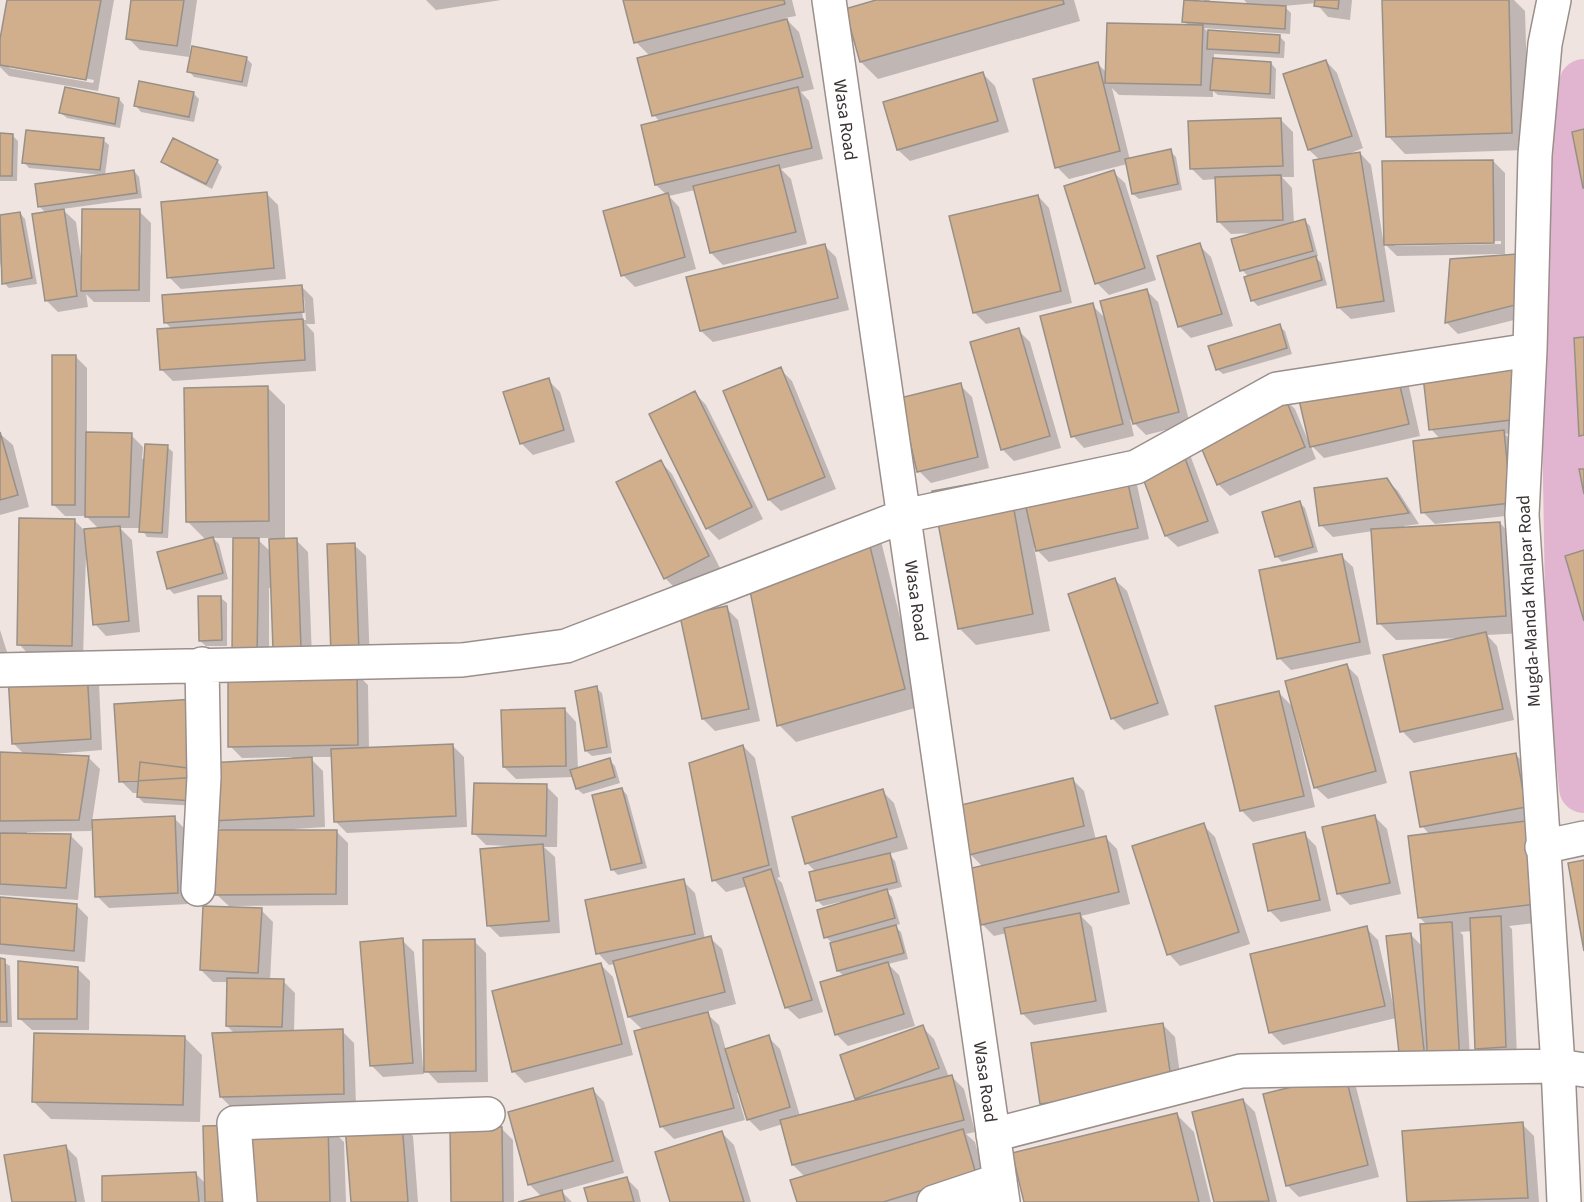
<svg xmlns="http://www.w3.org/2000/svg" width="1584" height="1202" viewBox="0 0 1584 1202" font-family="'Source Sans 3',sans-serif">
	<rect width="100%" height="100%" fill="#f0e4e0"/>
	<path fill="#0003" fill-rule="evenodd" d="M8,0h106l-16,91 -89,-15 -9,-9v-19zM9,65l85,15 -1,3 -84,-15z
		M133,0h64l-8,57 -49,-7 -12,-12z
		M426,0h75l-65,10z
		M625,0h167l4,16 -11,2 14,14 15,57 -13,3 8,9 14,58 -42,10 10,10 16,65 -84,21 -12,-12 -16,-63 -26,6 10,11 17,62 -61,18 -12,-12 44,-80 -11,-10 4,-63 -6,-7 -4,-59 -14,-14z
		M881,0h193l6,21 -202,58 -17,-17z
		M1204,0h6l-1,3 40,2 -5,-5h108l-2,20 -22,-3 -12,-14 -32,3 7,7 -1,21 -86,-6 5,5 70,3 6,6 -1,16 -70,-4v6l57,3 5,6 -1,30 -57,-4 -5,-4v6l-94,-2 -7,-7 18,72 40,-9 6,6 6,33 -43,9 -6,-5 -6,-30 -58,15 -12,-12 40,-104 10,10 82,-47 -5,-5z
		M1384,0h130l11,11 4,139 -124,4 -17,-18z
		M246,58l6,6 -5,23 -53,-10 -5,-6z
		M1326,61l11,12 26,75 -19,8 16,-3 11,12 12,74 110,-78 12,12v84l21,60 -68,17 -12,-12 58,-68 -107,2 -13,-13 11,69 -44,7 -12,-11 -19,-148 -11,-10zM1501,241v3l-106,2v-3z
		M983,74l12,12 14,46 -99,29 -12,-11z
		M193,93l6,6 -5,23 -53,-10 -5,-6z
		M119,99l5,6 -4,23 -53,-10 -6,-5z
		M1281,120l12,12 1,45h-12l10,11 2,35 10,-3 6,6 8,30 -3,1 6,6 6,22 -69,21 -6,-6 -3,-23 -7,-7 13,-37 -24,1 -12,-12 -2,-43 -14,1 -12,-12z
		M0,135h12l6,6 -1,40h-17z
		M103,140l6,5 -4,30 29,-4 5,6 3,21 -80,11 14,13 5,36 58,-47 12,12 -1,79h-56l-8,-8 2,13 -30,5 -12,-12v-87l-7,-7 63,-31 -73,-7 -5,-6z
		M217,161l5,6 -10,22 -43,-22 -6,-5z
		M1113,172l12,11 31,97 -47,15 -12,-12z
		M266,193l12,12 8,74 -105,10 -12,-12z
		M1038,196l11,12 23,95 -86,21 -12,-12z
		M20,213l5,6 12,65 -28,4 -5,-5 -4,-21v-45z
		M824,245l12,12 13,53 -136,32 -12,-11z
		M1199,245l12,12 22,69 -42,12 -12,-12z
		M301,286l12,12 2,26h-9l8,9 2,38 -143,10 -12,-12 11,-40 -7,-7zM301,297h3l2,23h-3z
		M1146,290l12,12 32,122 -44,11 -16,-16 4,17 -50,12 -11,-12 19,-131 15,15z
		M1279,326l6,5 7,23 -69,20 -6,-5z
		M1018,330l12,12 31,106 -47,13 -12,-12z
		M75,356l12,12v66l44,1 12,12 -1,12 25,-12 6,5 -5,86 -21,-1 -6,-9h-21l12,12 8,92 -34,4 -11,-12 -7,-71 -2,1 -3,104 -53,-2 -11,-12 55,-124 11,11 15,-1 -14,-14h-21l-12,-12z
		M1422,359l108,72 -25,3 10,10 8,70 -88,10 -12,-12 18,-72 -10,-11z
		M780,369l12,12 44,108 -55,22 -12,-11z
		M1407,378l13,58 -96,22 -14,-14 6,15 -86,37 -12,-12 65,-87 12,12 14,34z
		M548,380l12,12 15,50 -42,13 -12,-12z
		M960,385l12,12 17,71 -58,15 -12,-12z
		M267,387l18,18v135h11l12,12 4,107 -26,1 -14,-72h-3v79l-36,-12 1,-117h-21l6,6 9,35 -54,15 -6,-6 38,-48 -19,-19zM256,538h14l1,14z
		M695,393l11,12 57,114 -44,21 -12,-12z
		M0,434l13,11 16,62 -29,8z
		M1177,441l12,11 30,81 -41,14 -12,-11z
		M661,462l11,12 48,94 -43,22 -12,-12z
		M1133,467l16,72 -100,23 -15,-15 16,84 -74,14 -17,-17 -25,-136z
		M1386,479l12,12 21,33 -15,2v3l96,-6 17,18 6,92 -36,2 10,11 17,74 -100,23 -12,-12 63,-93 -69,2 -17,-17 -6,-92 -40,6 -12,-12z
		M1300,503l5,5 13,44 -36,10 -5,-5 -13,-44z
		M881,541l41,165 -126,36 -17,-17 -28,-139z
		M354,545l12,11 4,108 -25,1z
		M1341,556l12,11 18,87 -80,16 -12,-12z
		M1115,580l12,11 42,124 -45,15 -12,-12z
		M221,598l6,5v43h-21l-6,-5z
		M726,608l12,12 22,101 -45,10 -12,-12z
		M0,630l8,25 -8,3z
		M1346,665l12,12 29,106 -59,16 -12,-11 -29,-106z
		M356,673l12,12 1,64 83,-4 12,12 3,70 -120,6 -12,-12 -2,-64h-24l14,14 2,56 -30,2v2h41l12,12v62l-117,1v2l-15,-14 7,-62 -25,-26 -54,-3 -6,-6 1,-4h-6l-12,-12 89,-17 82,-4v-3l-50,1 -12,-12z
		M10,677l89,6 3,67 -49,4v2l35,1 12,12 -8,53 82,-4 12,12 3,74 -80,4 -12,-12 -4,-71 -2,6 -64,1v3l44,1 12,12 -5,52 -78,-5v-142l25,2 -11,-11z
		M596,688l6,5 10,60 -20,3 -6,-5z
		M1278,692l14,14 23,101 -62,15 -12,-12z
		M565,710l11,12 2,48 31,-10 6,6 5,17 -37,11 -6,-5 -3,-12 -58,2 -12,-12z
		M743,746l12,12 25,119 -3,1 5,5 41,129 -24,7 -12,-11 -39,-122 -22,6 -12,-12z
		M1515,754l12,12 34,154 -52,6 3,3 5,129 -29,2 -12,-12 -4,-117 -12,1 3,3 8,140 -30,2 -45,-59 -113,27 -12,-12 -19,-78 114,-27 12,12 15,64h2l16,-69 12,12 4,-22 -7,-7 10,-83 -8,-9z
		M1072,779l12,12 12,49 9,-3 12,12 13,55 -49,12 11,11 15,85 -73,13 -12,-12 -15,-80 -13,3 -12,-12 1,-57 -13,-13z
		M546,786l12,12 -1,49h-13l11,10 5,76 -60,4 -12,-12 22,-79 -24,-1 -12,-12z
		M622,789l5,6 20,73 -29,7 -6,-6z
		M882,791l12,12 14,46 -19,5 6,7 7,26 -16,4 6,6 8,27 -6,2 7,6 7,27 -20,5 11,11 16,51 -67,20 -12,-12 8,-58 -6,-5 -7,-29 -5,-5 15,-33 -1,-2 -17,4 -6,-6 -1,-28 -9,-9 -13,-45z
		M1375,817l12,12 14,65 -51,11 -12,-12z
		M1203,825l12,12 35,107 -70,22 -11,-12z
		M1304,834l12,12 15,65 -50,11 -12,-12z
		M683,881l12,12 10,46 5,-1 12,11 14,55 -31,8 14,13 7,25 42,-13 12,12 20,67 60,-15 -3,-3 65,-71 12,12 15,38h3l12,12 11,43 -9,2 9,8 12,44 -54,16h-135l7,-25 -12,-12 -10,-41 -23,7 -12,-12 -8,-26h-3l8,27 -71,19 -12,-12 -26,-95 7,-2 -14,-13 -13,-53 -7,1 -11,-12z
		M0,899l76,6 12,12 -3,45 -85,-8z
		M261,910l12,12 -3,59h13l12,12 -1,39 48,-1 12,12 2,62 -123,4 -12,-12 14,-63 -8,-8 2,-44h-16l-12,-12z
		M402,940l12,12 9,116 3,-1 48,-126 12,12 2,129 -50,1 -14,-15v6l-41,3 -12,-12z
		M0,960l10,6 2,61h-12z
		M601,965l12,12 20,78 -108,28 -12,-12z
		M78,969l12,12 -1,49h-57l-12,-11z
		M1163,1025l12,12 8,60 -130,18 -12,-11z
		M185,1038l17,17 -2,67 -149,-3 -17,-17z
		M1344,1075l12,12 23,90 -80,20 -12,-12z
		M593,1090l11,12 20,71 -63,18 11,11h-48l18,-5 -13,-13z
		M1243,1100l12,12 22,90h-61l-22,-89z
		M1176,1114l18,18 17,70h-186z
		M401,1124l12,12 5,66h-66z
		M1522,1124l12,12 5,66h4h-135l-5,-70z
		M327,1125l17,17 2,60h-243l93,-28 10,10z
		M501,1128l12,12 1,62h-62z
		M722,1133l12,12 17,57h-79z
		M65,1146l12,12 8,44h-71z
		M626,1178l12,12 3,12h-51z"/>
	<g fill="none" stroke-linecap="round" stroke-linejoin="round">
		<path stroke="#e1b5d0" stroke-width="50" d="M1584,84l-20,145 7,435 13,124"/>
	</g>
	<path fill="#d1af8d" stroke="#979088" stroke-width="1.5" d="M7,0h94l-15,80 -86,-15v-26z
		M131,0h53l-7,46 -51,-7z
		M623,0h161l1,4 -151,39z
		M876,0h187l1,4 -204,58 -15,-53z
		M1184,0l102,6 -1,23 -103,-7z
		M1315,0h24l-1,9 -24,-3z
		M1382,0h127l3,133 -126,4z
		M787,19l16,58 -151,39 -15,-58z
		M1107,23l96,2 -2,60 -96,-2z
		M1208,30l72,5 -1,18 -72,-4z
		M192,46l55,11 -5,25 -55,-10z
		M1213,58l58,4 -1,32 -60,-4z
		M1326,60l26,76 -44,14 -25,-76z
		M1098,62l22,89 -65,17 -22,-89z
		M983,72l15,49 -101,29 -14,-48z
		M139,81l55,11 -5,25 -55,-11z
		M65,87l54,11 -4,26 -56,-11z
		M798,87l14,61 -157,37 -14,-60z
		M1281,118l2,48 -93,3 -2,-48z
		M1584,129v59h-1l-11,-56z
		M26,130l78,8 -4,32 -78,-7z
		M0,133l13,1 -1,42h-12z
		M173,138l45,22 -12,24 -45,-22z
		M1171,149l7,35 -46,10 -7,-35z
		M1360,152l24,149 -47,7 -24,-148z
		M1493,160l1,83 -110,2 -2,-84z
		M779,165l17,67 -86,21 -17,-67z
		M134,170l3,23 -99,14 -3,-23z
		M1114,170l31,98 -50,16 -31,-98z
		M1281,175l2,45 -66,2 -2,-45z
		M267,192l7,76 -107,10 -6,-76z
		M668,193l17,64 -64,19 -18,-65z
		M1038,195l23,96 -88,22 -24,-97z
		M64,209l13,87 -32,5 -13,-87z
		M82,209h58l-1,81 -58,1z
		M20,212l12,66 -30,6 -2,-69z
		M1305,219l8,32 -73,20 -9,-32z
		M1200,243l22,71 -44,13 -21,-71z
		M825,244l13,54 -138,33 -14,-54z
		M1517,254l-2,51 -70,18 5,-64z
		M1316,256l6,24 -71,21 -7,-24z
		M302,285l2,27 -140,11 -2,-28z
		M1147,289l32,123 -46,12 -33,-123z
		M1093,303l30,121 -52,13 -31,-121z
		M303,319l2,41 -145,10 -3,-41z
		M1280,324l7,24 -71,22 -8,-24z
		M1019,328l31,108 -49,14 -31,-108z
		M1584,337v98l-5,1 -5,-98z
		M1511,347l8,72 -90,11 -8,-72z
		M52,355h24l-1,150h-23z
		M1395,365l14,59 -99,23 -14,-60z
		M781,367l44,110 -57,23 -45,-109z
		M549,378l15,52 -44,14 -17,-52z
		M961,383l17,74 -61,15 -17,-74z
		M268,386l1,135 -83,1 -2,-134z
		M695,391l57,116 -46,22 -57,-115z
		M1284,395l21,52 -88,38 -22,-52z
		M1504,430l7,73 -90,10 -8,-72z
		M0,432l18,63 -18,5z
		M86,432l46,1 -3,84h-44z
		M1178,439l30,82 -43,15 -31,-81z
		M145,444l23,1 -6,88 -23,-1z
		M1121,453l17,75 -102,23 -17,-74z
		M661,460l48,96 -45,23 -48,-97z
		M1579,469h5v25z
		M1008,477l25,137 -75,15 -26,-138z
		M1387,478l22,35 -90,13 -5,-38z
		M1300,501l13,46 -38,10 -13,-45z
		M19,518l56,1 -3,127 -55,-1z
		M864,522l41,167 -128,37 -28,-140z
		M1500,522l6,94 -129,8 -6,-95z
		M120,526l9,95 -36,4 -9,-96z
		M213,537l10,36 -56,16 -10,-37z
		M233,538h26l-2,118h-25z
		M297,538l4,110 -28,1 -4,-110z
		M355,543l4,109 -28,2 -4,-110z
		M1584,550v71l-19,-65z
		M1342,554l18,88 -83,17 -18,-89z
		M1115,578l43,125 -47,16 -43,-125z
		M198,596h23l1,44 -23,1z
		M727,606l22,103 -47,10 -22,-103z
		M1486,632l17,77 -103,23 -17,-77z
		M1347,664l29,107 -62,17 -29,-107z
		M87,670l4,69 -79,5 -4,-69z
		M357,672l1,73 -130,2v-74z
		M597,686l10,61 -22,4 -10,-60z
		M1279,691l25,105 -64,15 -25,-105z
		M195,699l5,78 -81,5 -5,-78z
		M565,708l1,58 -63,1 -2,-57z
		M453,744l3,72 -122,6 -3,-73z
		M743,745l26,120 -57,16 -23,-118z
		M0,752l89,4 -10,64 -79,1z
		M1516,753l10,54 -106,20 -10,-55z
		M312,757l2,59 -103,5 -2,-58z
		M610,758l5,19 -39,12 -6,-19z
		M140,762l55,7 -2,32 -56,-4z
		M1073,778l11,48 -115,29 -12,-49z
		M474,783l73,1 -1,52 -74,-2z
		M622,788l20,75 -31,7 -19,-75z
		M883,789l14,48 -92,27 -13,-47z
		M1375,815l15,68 -53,11 -15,-67z
		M175,816l3,77 -83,4 -3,-77z
		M1534,820l10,83 -126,15 -10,-82z
		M1204,823l35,109 -72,23 -35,-109z
		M215,830h122l-1,64 -121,1z
		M1305,832l15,68 -52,11 -15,-67z
		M0,833l71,1 -5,54 -66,-4z
		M1106,836l13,56 -138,33 -13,-56z
		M543,844l6,77 -62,5 -7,-77z
		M890,853l7,29 -81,19 -7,-29z
		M1584,860v91l-16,-88z
		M771,869l41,131 -27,8 -42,-130z
		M684,879l11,55 -99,20 -11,-54z
		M887,889l8,29 -71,20 -7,-28z
		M0,897l77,7 -3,47 -74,-7z
		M203,906l59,2 -4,65 -58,-3z
		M1080,913l16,88 -75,13 -17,-86z
		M1501,916l5,131 -31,2 -5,-131z
		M1452,922l8,142 -32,1 -8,-141z
		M896,925l8,28 -67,18 -7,-28z
		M1367,926l18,80 -116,27 -19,-79z
		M1411,933l15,135 -25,3 -15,-135z
		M711,936l14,56 -97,25 -15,-56z
		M403,938l10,125 -43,3 -10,-124z
		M475,939l1,132 -52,1 -1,-132z
		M0,958l5,1 2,63h-7z
		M18,961l60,6 -1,52h-59z
		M888,962l16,52 -69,21 -15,-53z
		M601,963l21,81 -110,28 -20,-81z
		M227,978l57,1 -2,48 -56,-1z
		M708,1012l26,96 -74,19 -26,-96z
		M1163,1023l9,62 -132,19 -9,-61z
		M923,1025l16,43 -84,31 -15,-44z
		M343,1029l1,65 -124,3 -8,-64z
		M34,1033l151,3 -2,69 -151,-3z
		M769,1035l21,72 -43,13 -22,-71z
		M1345,1074l23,91 -82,21 -23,-92z
		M952,1075l12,45 -172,45 -12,-45z
		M593,1088l20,73 -85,24 -20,-73z
		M1243,1099l26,102 -55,1 -22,-90z
		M1177,1113l22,89h-175l-12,-49z
		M402,1122l6,80h-57l-6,-76z
		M1523,1122l5,76 -121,4 -5,-71z
		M328,1123l2,79h-125l-2,-76z
		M450,1127h52l1,75h-52z
		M963,1129l13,45 -93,28h-86l-7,-22z
		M722,1131l22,71h-74l-15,-50z
		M66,1145l10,57h-64l-8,-47z
		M196,1172l3,30h-97v-26z
		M627,1177l7,25h-46l-4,-14z
		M562,1190l3,12h-47z"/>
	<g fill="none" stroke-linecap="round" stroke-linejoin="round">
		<defs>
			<path id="minor" d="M829,0l174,1202
				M1554,0l-9,44 -10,111 -5,195 -8,165 36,551 6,136
				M0,670l462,-10 104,-14 338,-130 232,-49 141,-78 253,-39
				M1542,847l42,-9
				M198,889l6,-112 -2,-113
				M993,1135l248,-64 317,-5 26,4
				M240,1202l-6,-79 254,-9
				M934,1202l66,-22"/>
		</defs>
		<use href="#minor" stroke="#9a8f8b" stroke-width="36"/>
		<use href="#minor" stroke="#fff" stroke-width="33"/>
	</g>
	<g text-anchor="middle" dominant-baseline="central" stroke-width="6" stroke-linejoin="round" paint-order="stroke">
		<g font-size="18" fill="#383332" stroke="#fff">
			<text transform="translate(845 120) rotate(82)">Wasa Road</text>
			<text transform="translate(916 601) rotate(82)">Wasa Road</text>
			<text transform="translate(1529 601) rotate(-93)">Mugda-Manda Khalpar Road</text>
			<text transform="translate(985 1082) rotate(82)">Wasa Road</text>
		</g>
	</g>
</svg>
